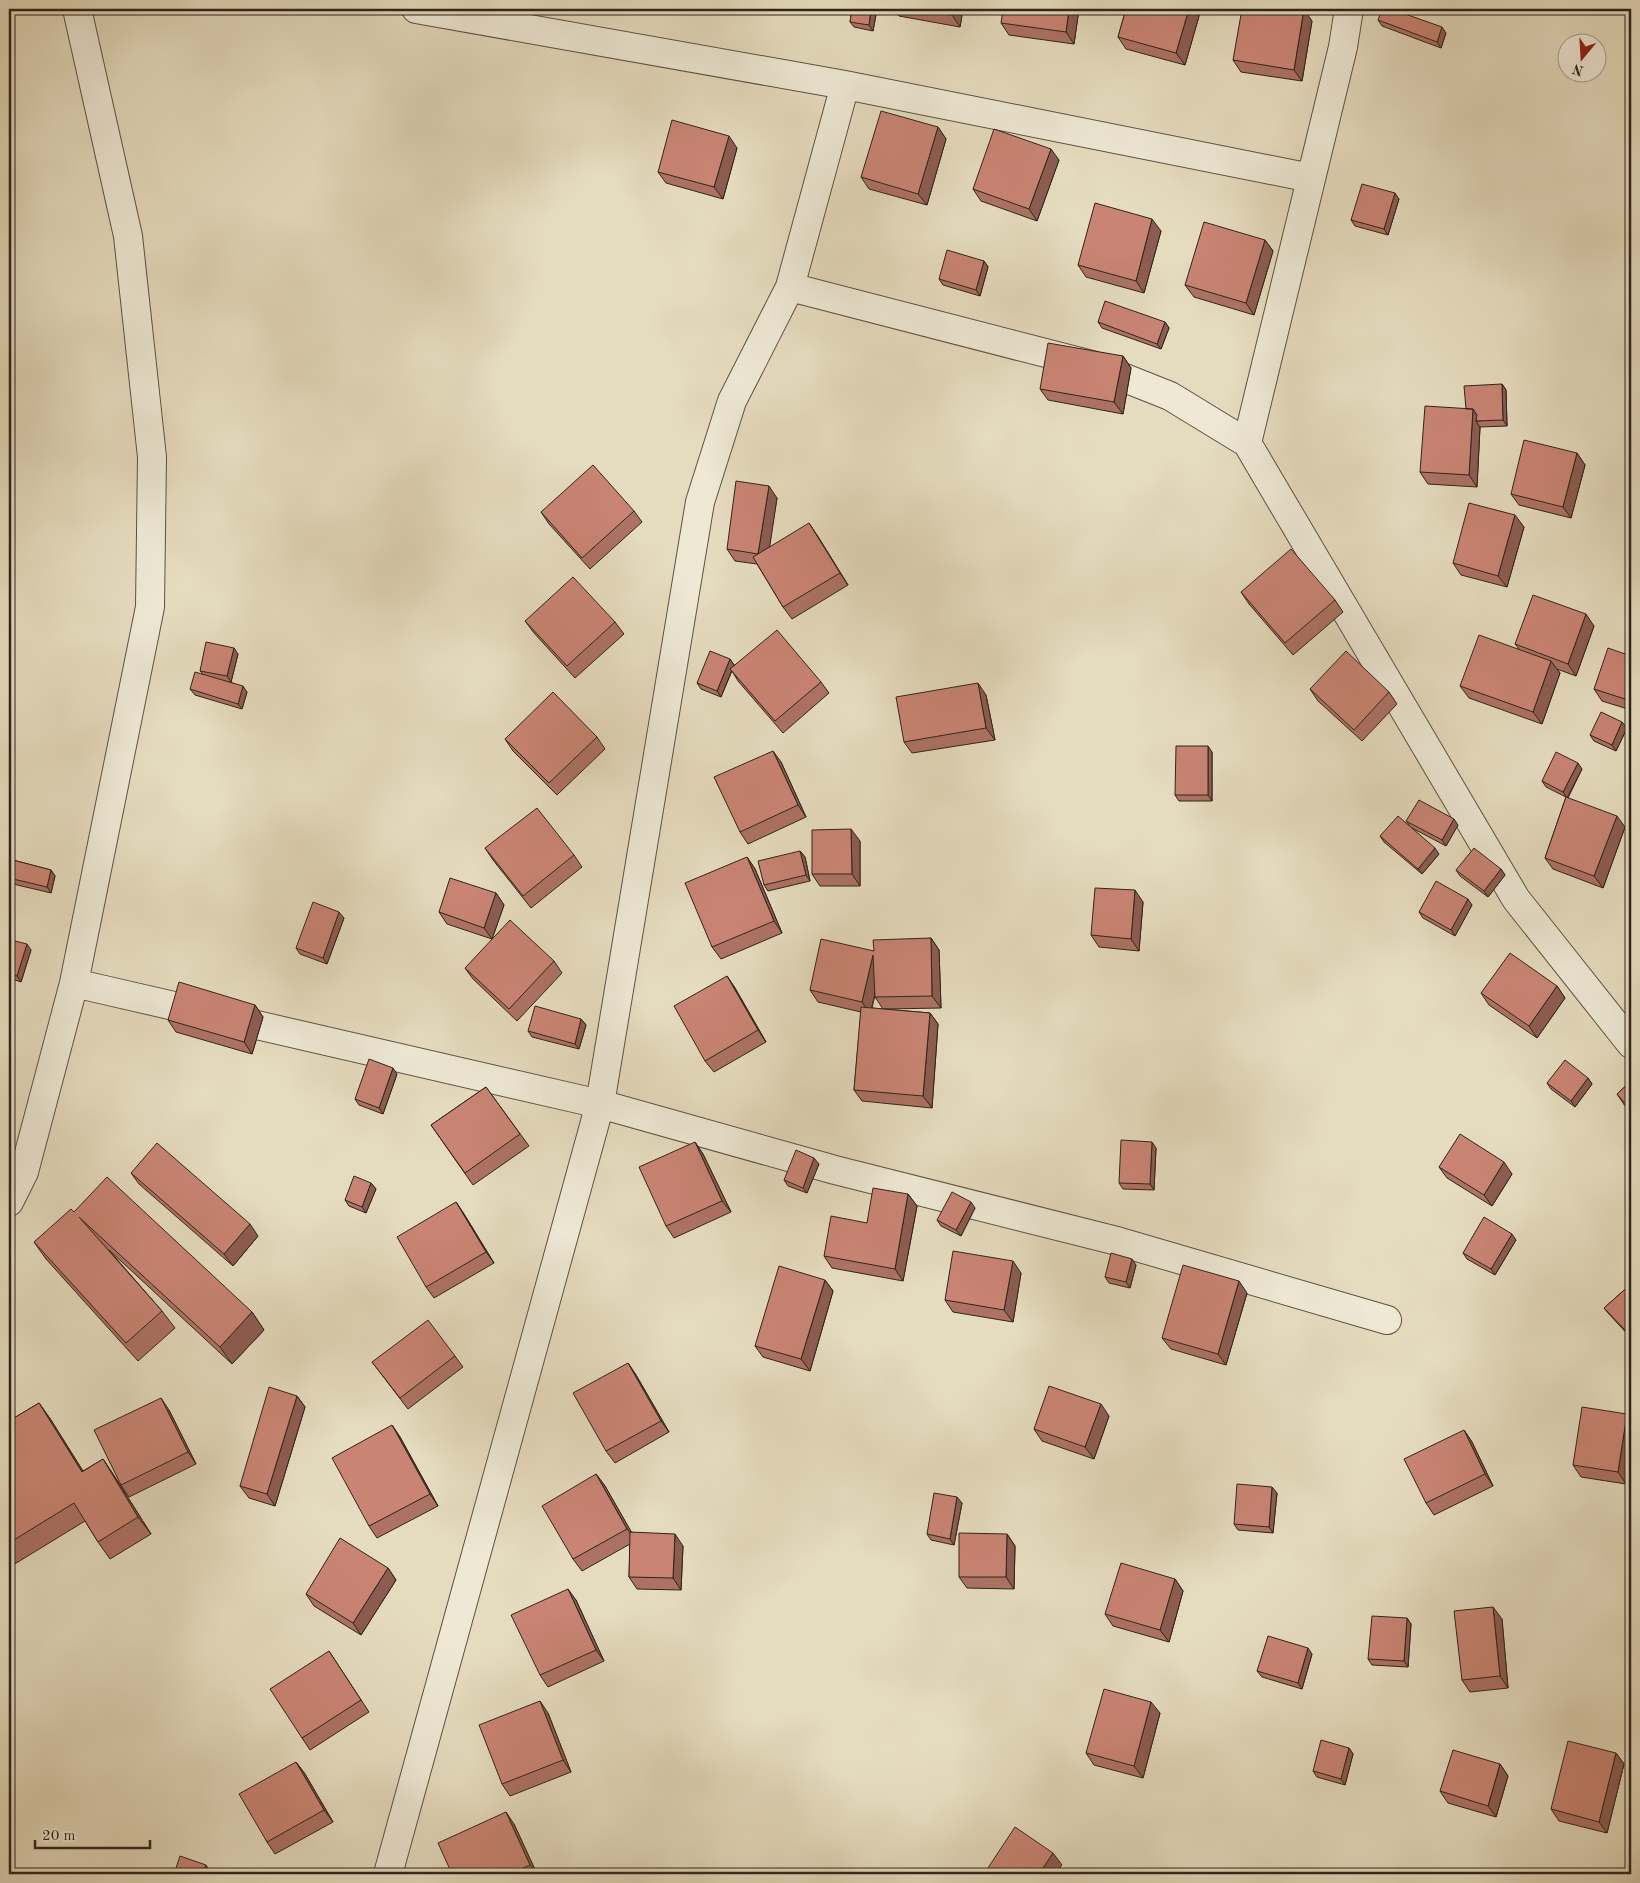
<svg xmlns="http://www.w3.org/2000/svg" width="1640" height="1883" viewBox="0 0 1640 1883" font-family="'Old Standard TT',serif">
	<rect width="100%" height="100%" fill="#e5dbbe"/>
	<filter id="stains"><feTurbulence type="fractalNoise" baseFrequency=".004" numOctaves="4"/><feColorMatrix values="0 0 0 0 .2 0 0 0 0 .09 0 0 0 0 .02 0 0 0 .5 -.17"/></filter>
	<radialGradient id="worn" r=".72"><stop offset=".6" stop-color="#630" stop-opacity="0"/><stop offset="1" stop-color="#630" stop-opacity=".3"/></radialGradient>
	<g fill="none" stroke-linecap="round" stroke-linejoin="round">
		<defs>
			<path id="minor" d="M416,9l429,76 466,93
				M790,287l302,78 78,31 77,47 269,456 115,145
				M1247,443l96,-396 6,-38
				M74,983l526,121 235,66 278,70 274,80
				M9,1202l15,-30 50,-189 76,-376 2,-150 -24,-221 -51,-227
				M388,1874l212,-770 100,-602 32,-101 58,-114 55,-202"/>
		</defs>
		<use href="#minor" stroke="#5c5243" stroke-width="30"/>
		<use href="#minor" stroke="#eee8d5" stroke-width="28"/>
	</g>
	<path fill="#ad7264" stroke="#2f241a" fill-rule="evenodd" d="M852,9h25l-4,22 -19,-4 -4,-5z
		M894,9h69l-3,18 -61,-11z
		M1079,9l-5,35 -65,-9 -8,-12z
		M1126,9h75l-16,56 -59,-16 -8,-12z
		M1378,20l68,13 -5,15 -59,-22z
		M1312,21l-10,60 -61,-9 -8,-12z
		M938,127l8,12 -19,66 -58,-16 -8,-12z
		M737,148l-14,51 -57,-16 -8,-11z
		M1059,160l-22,61 -56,-20 -8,-12z
		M1399,199l-11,36 -33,-9 -4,-6z
		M1161,231l-17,62 -58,-16 -8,-12z
		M1265,240l8,11 -19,64 -60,-18 -9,-12z
		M984,261l4,6 -8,29 -37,-11 -4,-6z
		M1098,322h67l4,6 -8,21 -59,-21z
		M1123,356l8,12 -8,46 -75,-14 -8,-11z
		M1502,384l4,6 1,36 -27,1 -3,60 -49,-3 -8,-12z
		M1577,453l8,12 -14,53 -52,-13 -8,-11z
		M777,498l-8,49 48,-12 31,50 -56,34 -9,-12 -26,-43 -22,-3 -8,-12z
		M634,511l8,11 -52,47 -41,-45 -8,-12z
		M1524,527l-17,60 -46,-12 -8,-12z
		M1241,592l94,8 8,12 -50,43 -44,-51z
		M525,621l90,1 9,12 -49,44 -41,-45z
		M1594,626l-18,50 -19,-7 3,4 -18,51 -73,-26 -9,-12 59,-37 -4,-5z
		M238,654l-7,28 16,10 -5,17 -47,-14 -5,-6 13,-15 -3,-3z
		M1631,656v54l-29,-9 -8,-12z
		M730,659l4,6 87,17 8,11 -46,40 -45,-52 -6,-10 -11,26 -20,-8 -4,-6z
		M1310,689l79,3 8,12 -35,37 -44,-40z
		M986,695l9,45 -83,13 -8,-11z
		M1627,728l-11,23 -22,-10 -4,-6z
		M597,737l8,12 -48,46 -44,-44 -8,-12z
		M1212,752v49h-33l-4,-6z
		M781,762l25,55 -58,27 -8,-12z
		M1582,769l-14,29 57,29 -22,61 -50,-19 -8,-11 21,-61 -20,-10 -4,-6z
		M1406,821l52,4 -12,21 -34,-18 27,26 -17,20 -38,-32 -4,-6 30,-10z
		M860,841v45h-40l-8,-12z
		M485,848l89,7 8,12 -51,41 -38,-48z
		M800,851l5,6 5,24 -42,10 -4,-6z
		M747,857l8,12 27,64 -61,26 -9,-12z
		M9,859l42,11 4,6 -4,17 -42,-10z
		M1501,869l4,6 -17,22 -28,-21 -4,-6z
		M496,893l8,12 -12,34 -45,-15 -8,-12z
		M1143,902l-4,49 -40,-4 -8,-12z
		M1472,905l-17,31 -32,-18 -4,-6z
		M344,918l-17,46 -27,-10 -4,-6z
		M931,938l8,12 2,58 -57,1 46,4 8,11 -6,84 -70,-7 -8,-11 7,-78 -43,-10 -8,-12 64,-39zM875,995v2l8,12 -11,-1z
		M9,946l22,4 -10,32 -12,-4z
		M554,961l8,12 -45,48 -44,-42 -8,-11z
		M727,976l8,12 31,54 -52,30 -9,-11z
		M1557,986l8,12 -28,40 -48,-33 -8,-12z
		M255,1005l8,12 -11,37 -76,-22 -8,-12z
		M581,1019l5,6 -7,24 -47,-12 -4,-6z
		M397,1074l-14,40 -24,-9 -4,-6z
		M1588,1078l4,6 -17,23 -24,-18 -4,-6z
		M1631,1081v31l-6,-6 -8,-12z
		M486,1087l43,59 -56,39 -42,-60z
		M695,1142l8,12 28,58 -57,26 -8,-12z
		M1156,1148l-2,42 -31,-1 -4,-6z
		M819,1164l-12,29 -19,-7 -4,-6z
		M1439,1167l73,7 -20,32 -45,-28z
		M131,1173l127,63 -25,30 -94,-82z
		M371,1183l5,6 -10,24 -17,-7 -4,-6z
		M908,1194l9,12 -14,75 -71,-13 -8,-12 43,-33z
		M456,1202l8,12 30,49 -60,35 -8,-11z
		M975,1208l-14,28 -20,-10 -4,-6z
		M74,1212l178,100 12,18 -32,34 -123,-114 53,61 13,17 -37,33 -92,-102 -12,-17z
		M1516,1240l-21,35 -28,-16 -4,-6z
		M1136,1265l-6,23 -21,-5 -4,-6z
		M1021,1273l-8,49 -60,-10 -8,-12z
		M825,1280l8,11 -23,80 -47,-14 -8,-11z
		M1631,1284v54l-23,-25 -4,-5z
		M1247,1293l-21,72 -55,-16 -9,-11z
		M455,1356l8,11 -55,42 -36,-47z
		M628,1363l8,12 33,57 -54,31 -9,-12z
		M297,1396l8,11 -30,99 -26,-8 -9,-12z
		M39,1403l12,17 32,51 20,-12 12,18 36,57 -41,25 -12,-17 -13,-21 -72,44 -4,-6v-138z
		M169,1410l27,54 -67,33 -8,-12z
		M1627,1414l4,7v29l-5,34 -45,-7 -8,-12z
		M1109,1416l-15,43 -52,-18 -8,-12z
		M392,1425l8,12 38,69 -61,32 -8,-12z
		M1464,1430l8,12 21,44 -59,29 -8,-12z
		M596,1474l9,12 26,46 52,14 -2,44 -44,-1 -8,-12 1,-33 -48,27 -9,-12z
		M1277,1493l-4,40 -35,-3 -4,-6z
		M962,1503l-8,42 -23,-5 -4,-6z
		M1007,1534l8,12 -1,43 -47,-1 -8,-11z
		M388,1568l8,12 -35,55 -47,-29 -8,-12z
		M1175,1579l8,12 -14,51 -56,-16 -8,-12z
		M576,1600l28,61 -56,26 -8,-12z
		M1407,1618l4,6 -3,43 -36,-2 -4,-6z
		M1502,1619l6,69 -38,4 -8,-12z
		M329,1651l40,61 -59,38 -8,-12z
		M1312,1654l-10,35 -40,-12 -5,-6z
		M548,1713l23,59 -61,24 -8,-12z
		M1160,1713l-17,65 -49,-13 -8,-12z
		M1349,1748l4,6 -8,31 -28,-8 -4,-6z
		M1616,1753l8,11 -17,69 -48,-12 -8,-12z
		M296,1762l9,12 28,48 -58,32 -8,-12z
		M1500,1764l8,12 -12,41 -48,-14 -8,-12z
		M514,1824l23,50h-85z"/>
	<path fill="#8d5c51" stroke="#2f241a" d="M871,9h6l-4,22 -4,-6z
		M953,9h10l-3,18 -8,-12z
		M1069,9h10l-5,35 -8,-12z
		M1189,9h12l-16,56 -9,-12z
		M1304,9l8,12 -10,60 -8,-11z
		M1442,27l4,6 -5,15 -4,-6z
		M938,127l8,12 -19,66 -9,-11z
		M729,136l8,12 -14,51 -9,-12z
		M1051,149l8,11 -22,61 -8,-12z
		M1395,193l4,6 -11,36 -4,-6z
		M1152,219l9,12 -17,62 -8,-12z
		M1265,240l8,11 -19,64 -8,-12z
		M984,261l4,6 -8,29 -4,-6z
		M1165,322l4,6 -8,21 -4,-5z
		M1123,356l8,12 -8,46 -9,-12z
		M1502,384l4,6 1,36 -4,-6z
		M1473,409l8,12h-5l4,6 -3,60 -8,-12z
		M1577,453l8,12 -14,53 -8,-11z
		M769,486l8,12 -10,67 -9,-11z
		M1515,515l9,12 -17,60 -9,-11z
		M809,523l8,12 31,50 -8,-12z
		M1586,614l8,12 -18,50 -8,-12z
		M234,648l4,6 -7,28 -4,-6z
		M730,659l4,6 -13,32 -4,-6z
		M1551,661l9,12 -18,51 -9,-12z
		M978,683l8,12 9,45 -9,-12z
		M243,686l4,6 -5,17 -4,-5z
		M1622,722l5,6 -11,23 -4,-6z
		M1208,746l4,6v49l-4,-6z
		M773,751l8,11 25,55 -8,-12z
		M1578,763l4,6 -15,29 -4,-6z
		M1617,816l8,11 -22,61 -9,-12z
		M1454,819l4,6 -12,21 -4,-6z
		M851,829l9,12v45l-8,-12z
		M1435,848l4,6 -17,20 -4,-5z
		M800,851l5,6 5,24 -4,-6z
		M747,857l8,12 27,64 -8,-12z
		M1501,869l4,6 -17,22 -4,-6z
		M51,870l4,6 -4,17 -4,-6z
		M1135,890l8,12 -4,49 -8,-12z
		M496,893l8,12 -12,34 -8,-11z
		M1468,899l4,6 -17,31 -4,-6z
		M339,912l5,6 -17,46 -4,-6z
		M931,938l8,12 2,58 -9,-12z
		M27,944l4,6 -10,32 -4,-6z
		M873,955l9,11 -12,48 -8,-12z
		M727,976l8,12 31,54 -8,-12z
		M1557,986l8,12 -28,40 -8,-12z
		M255,1005l8,12 -11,37 -8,-12z
		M930,1013l8,11 -6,84 -9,-12z
		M581,1019l5,6 -7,24 -4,-5z
		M393,1068l4,6 -14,40 -4,-6z
		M1588,1078l4,6 -17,23 -4,-6z
		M695,1142l8,12 28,58 -9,-11z
		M1152,1142l4,6 -2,42 -4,-6z
		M814,1158l5,6 -12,29 -4,-5z
		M1504,1162l8,12 -20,32 -8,-11z
		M371,1183l5,6 -10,24 -4,-6z
		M908,1194l9,12 -14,75 -8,-12z
		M456,1202l8,12 30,49 -8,-11z
		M971,1202l4,6 -14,28 -5,-6z
		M250,1224l8,12 -25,30 -9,-12z
		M1512,1234l4,6 -21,35 -4,-6z
		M1132,1259l4,6 -6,23 -4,-6z
		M1013,1261l8,12 -8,49 -9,-12z
		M825,1280l8,11 -23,80 -9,-12z
		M1239,1281l8,12 -21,72 -8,-11z
		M252,1312l12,18 -32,34 -12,-17z
		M628,1363l8,12 33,57 -8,-11z
		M297,1396l8,11 -30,99 -8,-12z
		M161,1398l8,12 27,54 -8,-12z
		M39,1403l12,17 43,69 -12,-17z
		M1101,1404l8,12 -15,43 -9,-12z
		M1627,1414l4,7v29l-5,34 -8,-12z
		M392,1425l8,12 38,69 -8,-12z
		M1464,1430l8,12 21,44 -8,-12z
		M103,1459l12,18 36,57 -13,-17z
		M596,1474l9,12 31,54 -9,-11z
		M1272,1487l5,6 -4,40 -4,-6z
		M957,1497l5,6 -8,42 -4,-6z
		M675,1534l8,12 -2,44 -8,-12z
		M1007,1534l8,12 -1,43 -8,-12z
		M388,1568l8,12 -35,55 -8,-12z
		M1175,1579l8,12 -14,51 -9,-12z
		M568,1589l8,11 28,61 -8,-11z
		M1493,1607l9,12 6,69 -8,-12z
		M1407,1618l4,6 -3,43 -4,-6z
		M1308,1648l4,6 -10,35 -4,-6z
		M540,1701l8,12 23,59 -8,-12z
		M1151,1702l9,11 -17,65 -9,-12z
		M1349,1748l4,6 -8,31 -4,-6z
		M1616,1753l8,11 -17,69 -8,-11z
		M296,1762l9,12 28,48 -9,-12z
		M1500,1764l8,12 -12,41 -8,-11z
		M506,1812l8,12 23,50 -7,-9z
		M1053,1853l9,12 -7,9h-16z
		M206,1865l4,6 -1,3h-7z"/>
	<path fill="#c98474" stroke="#2f241a" d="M852,9h19l-2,16 -19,-3z
		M917,9h36l-1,6z
		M1003,9h66l-3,23 -65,-9z
		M1126,9h63l-13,44 -58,-16z
		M1242,9h62l-10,61 -61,-10z
		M1382,9h9l51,18 -5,15 -59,-22z
		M881,111l57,16 -20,67 -57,-17z
		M672,120l57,16 -15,51 -56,-15z
		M994,129l57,20 -22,60 -56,-20z
		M1362,184l33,9 -11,36 -33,-9z
		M1095,203l57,16 -16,62 -58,-16z
		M1204,222l61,18 -19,63 -61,-18z
		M947,250l37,11 -8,29 -37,-11z
		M1105,301l60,21 -8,22 -59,-22z
		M1048,343l75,13 -9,46 -74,-13z
		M1502,384l1,36 -27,1 1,-6 -4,-6h-7l-2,-23z
		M1425,406l48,3 -4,66 -49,-3z
		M1524,440l53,13 -14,54 -52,-13z
		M593,465l41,46 -52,47 -41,-46z
		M736,481l33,5 -11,68 -31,-5z
		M1469,503l46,12 -17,61 -45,-13z
		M809,523l31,50 -57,34 -30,-50z
		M1291,549l44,51 -50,43 -44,-51z
		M573,577l42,45 -48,44 -42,-45z
		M1533,595l53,19 -18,50 -53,-20z
		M777,630l44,52 -46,39 -45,-52z
		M1479,635l72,26 -18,51 -73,-26z
		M206,642l28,6 -7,28 -27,-5z
		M1608,648l23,8v45l-37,-12z
		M710,651l20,8 -13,32 -20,-8z
		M1346,651l43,41 -35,38 -44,-41z
		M195,672l48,14 -5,18 -48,-15z
		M978,683l8,45 -82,14 -8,-45z
		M553,692l44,45 -48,46 -44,-44z
		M1601,712l21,10 -10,23 -22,-10z
		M1176,746h32v49h-33z
		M773,751l25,54 -58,27 -26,-55z
		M1556,752l22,11 -15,29 -21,-11z
		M1566,797l51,19 -23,60 -49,-18z
		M1419,800l35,19 -12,21 -36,-19z
		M537,808l37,47 -51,41 -38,-48z
		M1398,816l37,32 -17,21 -38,-33z
		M851,829l1,45h-40v-44z
		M1474,848l27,21 -17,22 -28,-21z
		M800,851l6,24 -42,10 -6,-24z
		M747,857l27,64 -62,26 -27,-64z
		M9,859l42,11 -4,17 -38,-9z
		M450,878l46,15 -12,35 -45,-16z
		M1436,881l32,18 -17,31 -32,-18z
		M1095,888l40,2 -4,49 -40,-4z
		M313,902l26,10 -16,46 -27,-10z
		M510,920l44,41 -45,48 -44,-41z
		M931,938l1,58 -57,1 -2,-42 -11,47 -52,-12 11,-51 53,12 -1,-11z
		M11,940l16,4 -10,32 -8,-3v-27z
		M1510,953l47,33 -28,40 -48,-33z
		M727,976l31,54 -53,31 -31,-55z
		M179,982l76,23 -11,37 -76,-22z
		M535,1006l46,13 -6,25 -47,-13z
		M861,1007l69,6 -7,83 -69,-6z
		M369,1059l24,9 -14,40 -24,-9z
		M1565,1060l23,18 -17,23 -24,-18z
		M1631,1081v29l-14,-16z
		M486,1087l34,47 -55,39 -34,-48z
		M1460,1134l44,28 -20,33 -45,-28z
		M1121,1140l31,2 -2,42 -31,-1z
		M695,1142l27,59 -56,25 -27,-59z
		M157,1143l93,81 -26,30 -93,-81z
		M796,1150l18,8 -11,30 -19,-8z
		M354,1176l17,7 -9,24 -17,-7z
		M107,1177l145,135 -32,35 -141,-130 83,94 -36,32 -92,-101 37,-33 3,3z
		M873,1188l35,6 -13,75 -71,-13 7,-40 36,7z
		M952,1192l19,10 -15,28 -19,-10z
		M456,1202l30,50 -60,35 -29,-50z
		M1484,1217l28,17 -21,35 -28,-16z
		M953,1251l60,10 -9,49 -59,-10z
		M1111,1253l21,6 -6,23 -21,-5z
		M1183,1265l56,16 -21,73 -56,-16z
		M779,1266l46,14 -24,79 -46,-13z
		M1631,1284v44l-4,4 -23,-24z
		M428,1320l27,36 -55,42 -28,-36z
		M628,1363l33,58 -55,30 -33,-58z
		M1049,1386l52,18 -16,43 -51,-18z
		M269,1387l28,9 -30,98 -27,-8z
		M161,1398l27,54 -67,33 -27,-55z
		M39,1403l43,69 21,-13 35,58 -40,25 -24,-39 -65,40v-122z
		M1582,1407l45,7 -9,58 -45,-7z
		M392,1425l38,69 -61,32 -37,-68z
		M1464,1430l21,44 -59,29 -22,-44z
		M596,1474l31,55 -54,30 -31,-53z
		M1237,1484l35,3 -3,40 -35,-3z
		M934,1493l23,4 -7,42 -23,-5z
		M630,1532l45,2 -2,44 -44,-1z
		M959,1533l48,1 -1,43h-47z
		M340,1538l48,30 -35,55 -47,-29z
		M1121,1563l54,16 -15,51 -55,-16z
		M568,1589l28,61 -56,25 -29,-60z
		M1493,1607l7,69 -38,4 -8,-69z
		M1372,1616l35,2 -3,43 -36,-2z
		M1268,1636l40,12 -10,35 -41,-12z
		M329,1651l32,49 -59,38 -32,-49z
		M1104,1689l47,13 -17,64 -48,-13z
		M540,1701l23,59 -61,24 -23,-59z
		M1321,1740l28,8 -8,31 -28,-8z
		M1568,1741l48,12 -17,69 -48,-13z
		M1453,1750l47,14 -12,42 -48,-15z
		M296,1762l28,48 -57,32 -28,-48z
		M506,1812l24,53 -21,9h-57l-14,-31z
		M1015,1827l38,26 -14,21h-55z
		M180,1856l26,9 -4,9h-28z"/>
	<rect width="1640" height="1883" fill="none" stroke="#e5dbbe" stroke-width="30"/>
	<rect x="10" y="10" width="1620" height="1863" fill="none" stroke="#2f241a" stroke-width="2.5"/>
	<rect x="15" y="15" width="1610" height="1853" fill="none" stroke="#2f241a"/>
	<g transform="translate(1582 58) rotate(198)"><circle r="24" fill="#eee8d5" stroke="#a29a8a"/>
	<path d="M0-4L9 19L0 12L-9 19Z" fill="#8f2418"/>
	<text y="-8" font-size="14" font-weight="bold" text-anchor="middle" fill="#2f241a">N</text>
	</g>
	<path d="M35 1840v8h115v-8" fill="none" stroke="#2f241a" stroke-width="2.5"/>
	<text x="42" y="1840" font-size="15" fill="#2f241a" stroke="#eee8d5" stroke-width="4" paint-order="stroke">20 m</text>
	<rect width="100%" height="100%" filter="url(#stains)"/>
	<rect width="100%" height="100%" fill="url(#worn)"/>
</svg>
